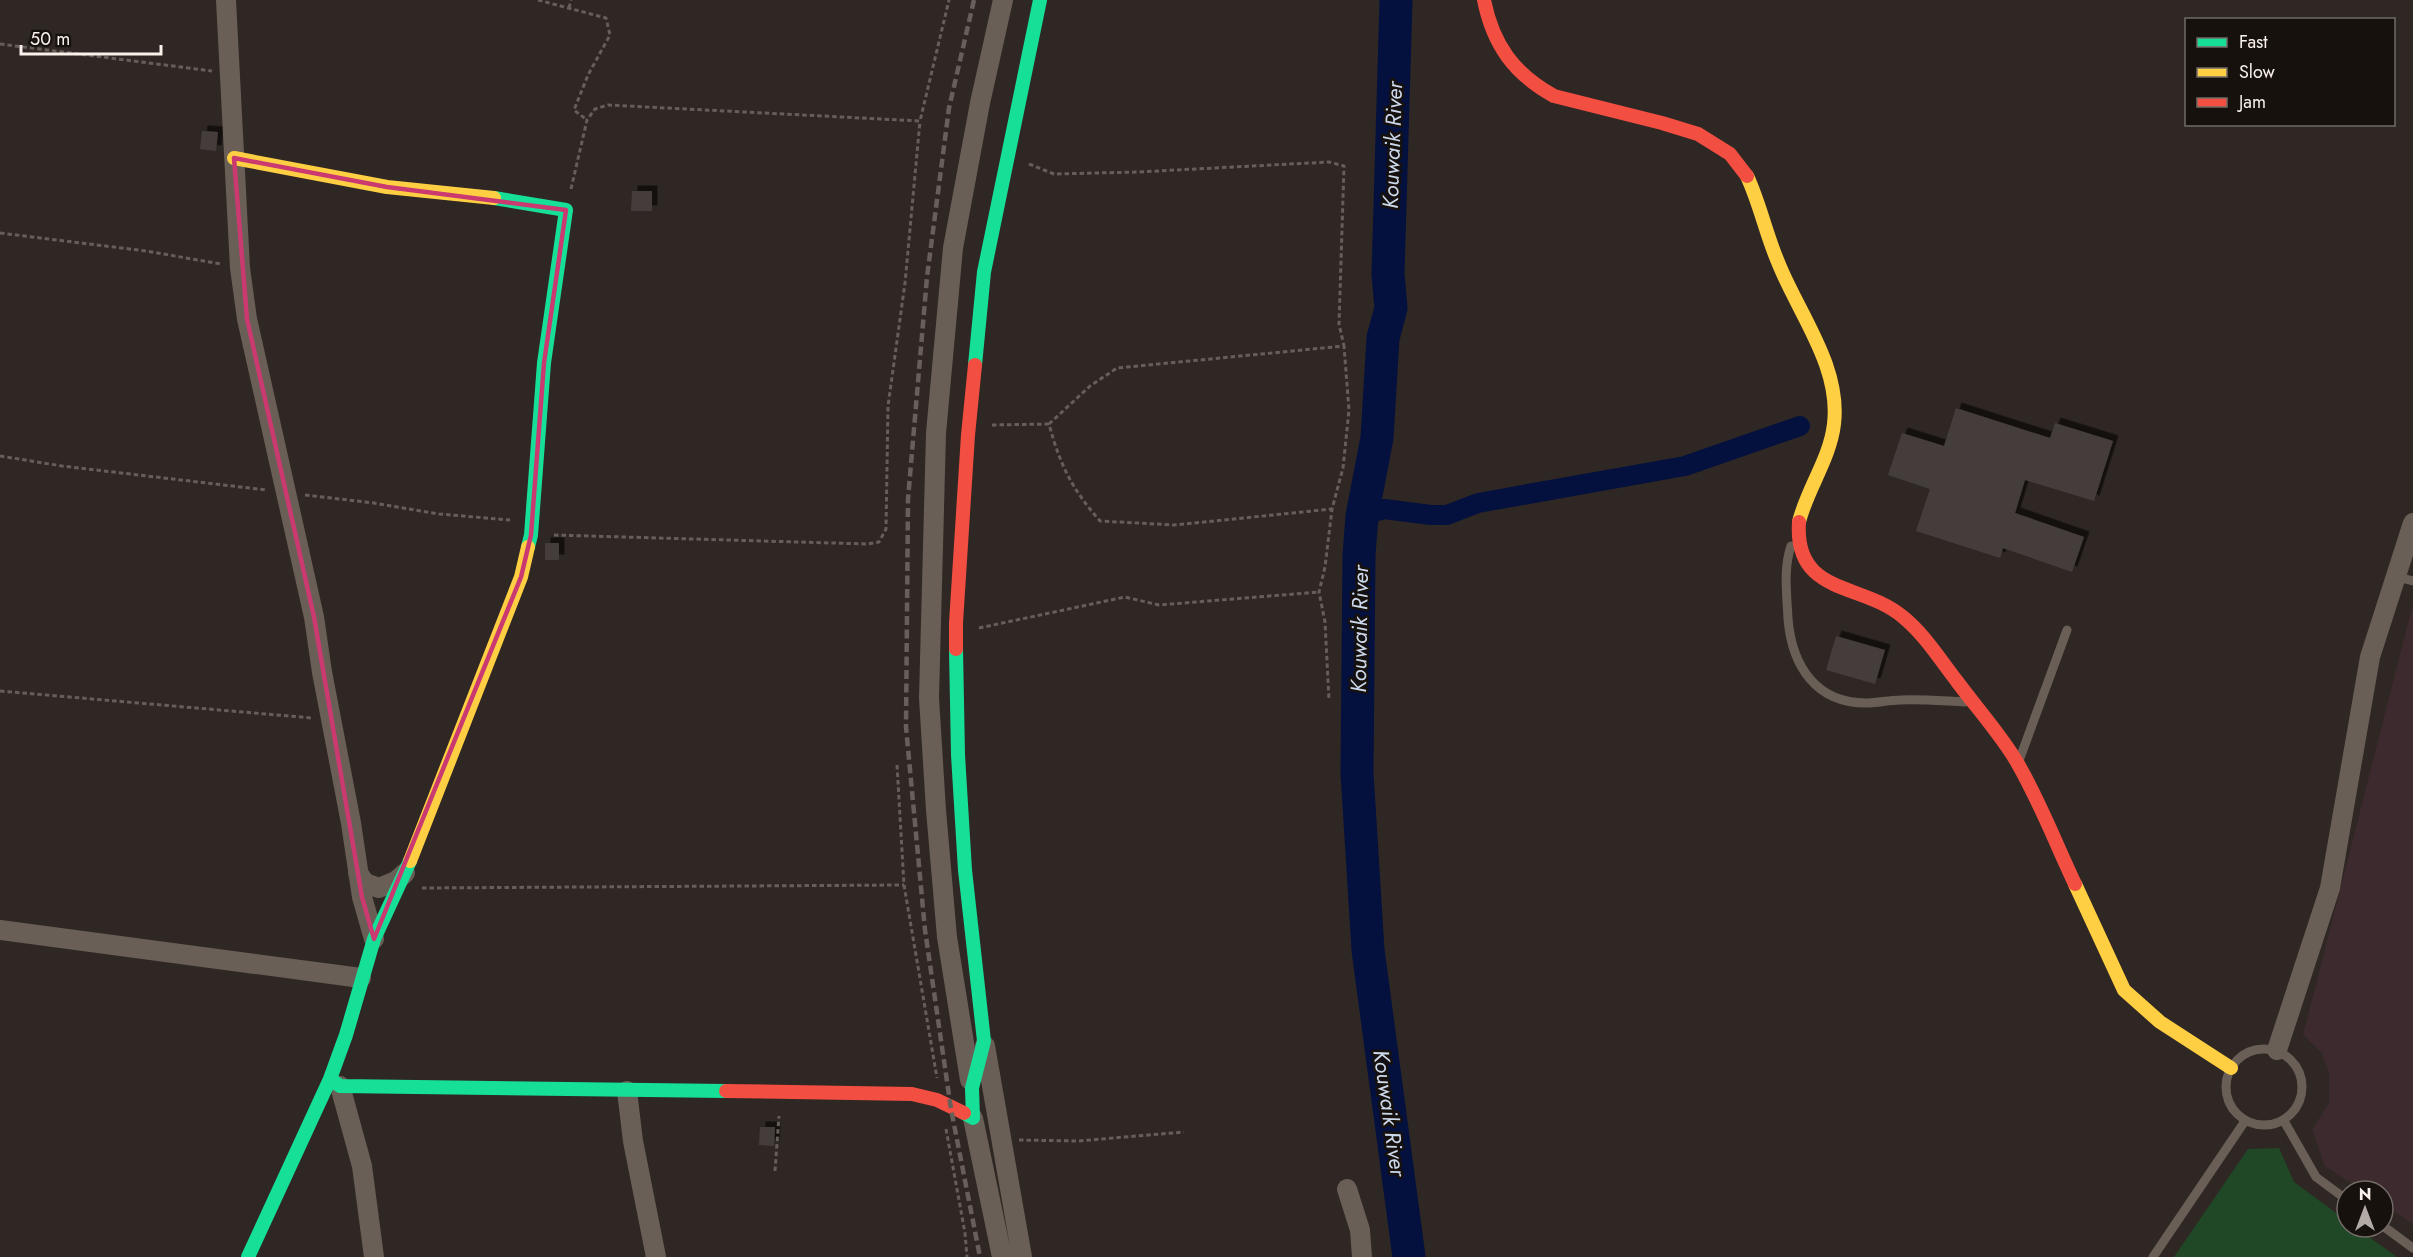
<svg xmlns="http://www.w3.org/2000/svg" width="2413" height="1257" viewBox="0 0 2413 1257" font-family="Jost,sans-serif">
	<defs>
		<filter id="shadow"><feDropShadow dx="5.5" dy="-5.5" stdDeviation="0" flood-color="#0009"/></filter>
	</defs>
	<rect width="100%" height="100%" fill="#2f2723"/>
	<path fill="#3d2a2e" d="M2413,604v620l-30,-20v-13h-20l-38,-25 -13,-36 17,-27v-31l-8,-20 -18,-17z"/>
	<path fill="#204726" d="M2279,1148l15,34 53,39v6h8l42,30h-223l74,-108z"/>
	<g fill="none" stroke-linecap="round" stroke-linejoin="round">
		<path stroke="#04113e" stroke-width="20" d="M1362,516l22,-7 47,6h16l31,-12 207,-37 115,-40"/>
		<path stroke="#04113e" stroke-width="33" d="M1396,0l-8,274 3,34 -8,30 -6,100 -15,78 -3,39 -2,218 11,177 41,307"/>
	</g>
	<path fill="#453e3a" filter="url(#shadow)" d="M202,131l16,1 -2,19 -16,-2z
		M632,191h20v20h-21z
		M1956,408l94,30 5,-15 58,18 -19,60 -69,-21 -10,33 69,24 -12,35 -69,-24 -3,10 -84,-27 14,-42 -42,-14 14,-42 42,13z
		M545,543h14v17h-14z
		M1836,636l49,14 -10,34 -49,-14z
		M760,1127h15l-1,19 -15,-1z"/>
	<g fill="none" stroke-linecap="round" stroke-linejoin="round">
		<path stroke="#665e59" stroke-width="3" stroke-dasharray="4.5 3" stroke-linecap="butt" d="M538,0l68,18 4,17 -22,40 -14,35 13,10
			M569,8l2,-8
			M0,44l212,27
			M1029,164l25,10 84,-2 191,-10 15,4 -5,158 5,22
			M571,189l16,-69 8,-11 13,-4 312,16 29,-121
			M0,233l146,18 75,13
			M1049,424l41,-38 27,-18 227,-22 5,64 -6,58 -11,41 -7,58 -6,25 6,30 4,78
			M992,425l57,-1c11,41 23,65 51,97l74,4 158,-16
			M0,456l62,10 204,24
			M305,495l69,8 65,11 71,6
			M554,535l313,9 12,-2 7,-13 2,-123 17,-123 15,-162
			M979,628l146,-31 34,8 160,-13
			M0,691l312,27
			M897,765l7,120 33,193
			M422,888l482,-3
			M946,1129l19,104 2,24
			M1019,1140l59,1 106,-9
			M775,1171l4,-55"/>
		<path stroke="#695f56" stroke-width="9" d="M1791,546c-8,23 -4,49 -3,73 4,47 28,85 80,84 10,0 21,-3 32,-3 21,-1 43,1 65,2
			M2397,577l16,4
			M2020,758l47,-128
			M2226 1087a38 38 0 1 1 76 0a38 38 0 1 1-76 0Z
			M2284,1121l32,56 31,23
			M2383,1226l30,22
			M2153,1257l92,-136"/>
		<path stroke="#695f56" stroke-width="20" d="M226,0l14,268 7,51 67,298 8,55 29,151 11,74 12,42
			M358,873l7,10 14,5 17,-7 9,-8
			M0,930l361,48
			M985,1046l37,211
			M2277,1050l53,-162 40,-231 43,-134
			M970,1080l-23,-143 -11,-127 -7,-112 7,-265 17,-185 27,-145 23,-103
			M340,1086l22,80 12,91
			M627,1091l6,50 23,116
			M973,1118l29,139
			M1347,1189l13,41 2,27"/>
		<path stroke="#16e098" stroke-width="14" d="M494,198l72,12 -22,153 -13,172 -3,12
			M975,365l9,-93 56,-272
			M956,649l2,106 7,115 19,171 -12,47 1,30 -9,-5
			M330,1079l10,7 386,5
			M248,1257l82,-178 16,-44 28,-96 36,-78"/>
		<path stroke="#ffcf43" stroke-width="14" d="M234,158l153,29 107,11
			M1747,176c13,28 19,58 31,86 20,51 63,104 56,162 -4,35 -27,65 -35,98
			M410,861l111,-284 7,-30
			M2075,884l49,106 36,32 71,46"/>
		<path stroke="#f24e42" stroke-width="14" d="M1484,0c9,45 30,74 70,96l108,27 36,11 32,20 17,22
			M1799,522c-5,74 63,60 104,95 21,17 36,41 53,63 19,26 47,57 62,84 22,38 38,80 57,120
			M956,649v-26l12,-188 7,-70
			M726,1091l186,3 25,6 27,13"/>
		<path stroke="#67605a" stroke-width="4.5" stroke-dasharray="9 4.5" stroke-linecap="butt" d="M974,0l-25,108 -22,169 -19,222 -2,228 19,203 26,179 29,148"/>
	</g>
	<path fill="none" stroke="#cb3971" stroke-width="4.5" stroke-linejoin="round" d="M234,158l153,29 179,23 -22,153 -13,172 -10,42 -147,362 -12,-42 -48,-280 -67,-298z"/>
	<g text-anchor="middle" dominant-baseline="central" stroke-width="5" stroke-linejoin="round" paint-order="stroke">
		<g font-size="22" font-style="italic" fill="#ccd8ec" stroke="#17110d">
			<text transform="translate(1392 145) rotate(-88)">Kouwaik River</text>
			<text transform="translate(1359 629) rotate(-89)">Kouwaik River</text>
			<text transform="translate(1390 1113) rotate(82)">Kouwaik River</text>
		</g>
	</g>
	<rect x="2185" y="18" width="210" height="108" fill="#17110d" stroke="#726b66" stroke-width="1.5"/>
	<rect x="2197" y="38" width="30" height="9" fill="#16e098" stroke="#726b66" stroke-width="1.5"/>
	<text x="2239" y="48" font-size="18" fill="#fbf1eb">Fast</text>
	<rect x="2197" y="68" width="30" height="9" fill="#ffcf43" stroke="#726b66" stroke-width="1.5"/>
	<text x="2239" y="78" font-size="18" fill="#fbf1eb">Slow</text>
	<rect x="2197" y="98" width="30" height="9" fill="#f24e42" stroke="#726b66" stroke-width="1.5"/>
	<text x="2239" y="108" font-size="18" fill="#fbf1eb">Jam</text>
	<g transform="translate(2365 1209)"><circle r="28" fill="#17110d" stroke="#726b66" stroke-width="1.5"/>
	<path d="M0-4.5L10 22L0 15L-10 22Z" fill="#b4aaa5"/>
	<text y="-9" font-size="16" font-weight="bold" text-anchor="middle" fill="#fbf1eb">N</text>
	</g>
	<path d="M21 45v9h140v-9" fill="none" stroke="#fbf1eb" stroke-width="3"/>
	<text x="30" y="45" font-size="18" fill="#fbf1eb" stroke="#17110d" stroke-width="4.5" paint-order="stroke">50 m</text>
</svg>
